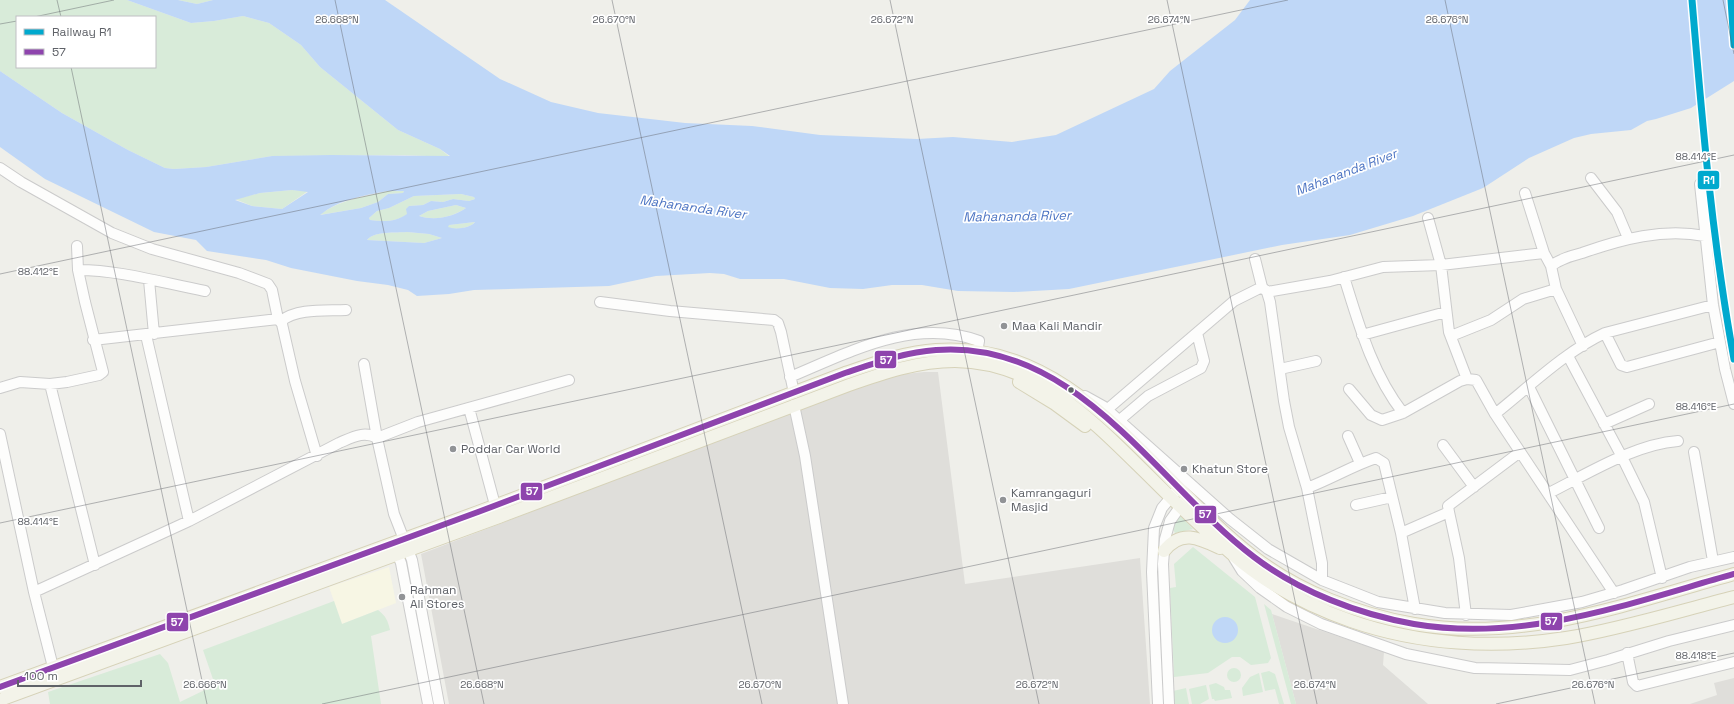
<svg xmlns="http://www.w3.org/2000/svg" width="1734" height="704" viewBox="0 0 1734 704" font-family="'Space Grotesk',sans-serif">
	<rect width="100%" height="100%" fill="#efefea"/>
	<path fill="#f7f6e4" d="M389,567l7,36 -54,21 -13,-37z"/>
	<path fill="#dfdeda" d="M924,372h14l27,212 175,-26 10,146h-701l-28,-150 447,-171 28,-8z
		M1272,614l112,38 -1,13 45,39h-132z
		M1734,678v26h-44l27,-9 -3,-12z"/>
	<path fill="#d8ebd9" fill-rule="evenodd" d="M0,0h127l64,23 23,-2 29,-5 26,7 32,22 19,22 78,63 42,19 10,8 -46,-2 -132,1 -66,11 -32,2 -9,-1 -37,-18 -66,-37 -62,-42zM17,17h138v50h-138z
		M178,0h35l-16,4z
		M292,190l16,1 -26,18 -30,-3 -17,-7 25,-6z
		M387,191h17l-1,2 -15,1 -10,8 -17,6 -42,7c23,-16 42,-17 68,-24z
		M461,194l13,3 1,2 -6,2 -16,-2 -10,3 -12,-1 -8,4 -14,1 -1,8c-12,8 -24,8 -38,6l-1,-2 8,-7 12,-3 25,-12z
		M456,205l10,3c-14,9 -30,13 -47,8l9,-5z
		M475,222c-4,6 -20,8 -27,6v-3z
		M407,232l22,2 13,4 -18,5 -57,-3c7,-9 29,-7 40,-8z
		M1181,516l12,13 -18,4 -3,-5 5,-10z
		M1193,547l62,50 16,61 -3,5 -17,2 -11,-8h-8l-24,16 -34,4 -4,-89 6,-1 -2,-23z
		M334,601l8,23 36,-14c8,6 10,11 12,20l-19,6 10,68h-331l-2,-12 112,-38 8,9 12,39 35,-17 -12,-35z
		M1264,604l7,6 25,94h-5z
		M1227 675a7 7 0 1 1 14 0a7 7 0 1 1-14 0Z
		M1269,671l6,3 9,30h-5l-4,-15 -10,2 -4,-18z
		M1259,673l4,19 -20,4 -1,-8 8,-11z
		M1216,683l8,4 1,3h5l2,8 -17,3 -1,-2h-2l-3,-14z
		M1206,685l3,14 -9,5h-8l-3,-15z
		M1186,688l3,16h-15l-1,-13z"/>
	<path fill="#bfd7f7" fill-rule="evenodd" d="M127,0h51l19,4 16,-4h172l115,79 51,23 47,11 87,10 67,3 68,9 97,4 36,-2 59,5 44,-7 98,-46 16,-18 65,-51 15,-20h484v81l-43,27 -35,11 -9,2 -16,9 -40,4 -17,4 -45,20 -46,30 -70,28 -63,19 -68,10 -213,44 -55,3 -56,-1 -36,-6h-30l-29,4 -33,-1 -46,-9h-44l-16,-5 -14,-1 -54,3 -47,10 -135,4 -25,4 -32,2 -9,-6 -20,-5 -31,-4 -66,-13 -25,-8 -59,-9 -11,-11 -42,-8 -109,-53 -45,-32v-76l62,42 66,37 37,18 9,1 32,-2 66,-11 59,-1 119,1 -10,-7 -42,-19 -78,-63 -19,-22 -32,-22 -26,-7 -29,5 -23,2zM292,190l16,2 -26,17 -30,-3 -17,-6 25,-7zM387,191h17l-1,2 -15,1 -10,8 -17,6 -41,7c20,-16 43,-19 67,-24zM461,194l13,3 1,2 -6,2 -16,-2 -10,3 -12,-1 -8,4 -14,1 -3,3 1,5c-11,8 -23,8 -37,6l-1,-2 8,-7 12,-3 25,-12zM456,205l10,3c-13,9 -31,13 -47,8l9,-5zM475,222c-4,6 -20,8 -27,5l1,-2zM407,232l22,2 13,4 -18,5 -57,-3c7,-9 29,-7 40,-8z
		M1212 630a13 13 0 1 1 26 0a13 13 0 1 1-26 0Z"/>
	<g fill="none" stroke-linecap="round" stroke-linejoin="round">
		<defs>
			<path id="minor" d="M0,168l21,14 91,51 40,16 87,24 29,11 4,6 6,29 4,5 13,57 22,75
				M1591,178l26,34 11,26
				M1700,184l13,121 12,64 9,35
				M1525,193l19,60 7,13 5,23 27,57
				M1428,218l13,47 8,67 18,47
				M1255,259l7,28 5,5 3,10 14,99 5,26 18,61 15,75v17
				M1551,266c9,-7 20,-10 31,-13 40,-14 81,-25 123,-17
				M78,270c42,0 85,13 127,21
				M1344,277c15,48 28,96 59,136
				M149,280l5,54
				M1267,292l63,-11 53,-14 58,-2 103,-12
				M600,302l70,9 104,9 4,3 3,9 13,61
				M281,321c17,-13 44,-10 65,-11
				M1605,333l16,32 6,2 93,-25
				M146,335l43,186
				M1362,335l84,-23
				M1451,336l40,-16 32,-21 33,-10
				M93,340l185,-21
				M1568,356l54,101 22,45 18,76
				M364,364l13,74 41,-16 151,-42
				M1280,369l36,-8
				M790,377c60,-25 124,-60 189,-36l-2,11
				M50,384l45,181
				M1529,387l70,141
				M0,388l20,-6 30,2 17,-2 32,-7 4,-3 -18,-70 -7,-32 -1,-24
				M1349,389l22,26 11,5 21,-7 57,-32 7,-2 9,1 19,34 119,179
				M1085,396l18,10 127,113 38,30 54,31 56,22 67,11 66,2 71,-13 41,-12 67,-23 44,-10
				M794,405l11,51 38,248
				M469,408l26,97
				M1103,413l131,-112 28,-14
				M1495,414c34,-27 71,-63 110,-81l108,-28
				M1115,424l33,-28 53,-28 3,-7 -7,-28
				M1604,424l45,-20
				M0,434l34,158 19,75
				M1348,436l12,27
				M1443,445l31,42
				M1694,452l19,109
				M1307,488c24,-9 45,-22 69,-30l8,5 17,70 14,76
				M1549,493c38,-19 86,-49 129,-52
				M1356,505l36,-8
				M1449,512l10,46 7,57
				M1401,533l48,-21 -1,-6 72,-54
				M395,548l6,15 27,141
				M1234,558l8,13 18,17 27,19 34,17 85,30 69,14 95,2 38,-10 61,-19 65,-16
				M34,592l155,-71 150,-78c12,-5 25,-13 38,-5l17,76 18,46 27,144
				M1627,653l6,29 4,4 97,-24
				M1158,704l-6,-132 2,-44 8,-20 16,-19
				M1169,704l-6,-140 2,-25 5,-18 15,-21"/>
			<path id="major" d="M1019,382l36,22 30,22
				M1164,551c17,-22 35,-13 56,-3
				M0,687l478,-175 367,-139c30,-10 60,-21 91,-23 141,-11 220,133 318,207 46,35 104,57 160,67 110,19 216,-21 320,-50
				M0,700l499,-183 350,-132c34,-12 69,-24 106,-24 82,1 136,58 190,111 28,28 57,56 87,82 34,30 76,52 119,67 69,24 144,28 215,17 55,-9 113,-27 168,-41"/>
		</defs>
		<use href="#minor" stroke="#cbcbcb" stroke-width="12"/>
		<use href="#major" stroke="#d6d2b8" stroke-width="14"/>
		<use href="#minor" stroke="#fdfdfc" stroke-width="10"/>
		<use href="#major" stroke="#f3f3e9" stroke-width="12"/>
		<defs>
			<path id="bus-1" d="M0,687l478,-175 367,-139c30,-10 60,-21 91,-23 141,-11 220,133 318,207 46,35 104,57 160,67 110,19 216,-21 320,-50"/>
		</defs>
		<use href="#bus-1" stroke="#fff" stroke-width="9"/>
		<use href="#bus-1" stroke="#8e44ad" stroke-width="6"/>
		<defs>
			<path id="rail-1" d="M1692,0c10,120 20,240 42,359
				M1731,0l3,45"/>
		</defs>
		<use href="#rail-1" stroke="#fff" stroke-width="10"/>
		<use href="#rail-1" stroke="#00a9ce" stroke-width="7"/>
	</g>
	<path fill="none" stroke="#5f6268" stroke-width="1" stroke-opacity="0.45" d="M57,0l4,17M335,0l149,704M612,0l150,704M890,0l149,704M1167,0l150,704M1445,0l150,704M1723,0l11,54M34,17l80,-17M0,24l17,-3M71,67l136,637M0,274l1288,-274M0,523l1734,-368M322,704l1412,-300M1496,704l238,-51"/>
	<g fill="#919396" stroke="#fff" stroke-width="1.5">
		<circle cx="1004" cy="326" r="4"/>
		<circle cx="453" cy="449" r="4"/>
		<circle cx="1184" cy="469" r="4"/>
		<circle cx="1003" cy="500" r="4"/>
		<circle cx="402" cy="597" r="4"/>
	</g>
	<circle fill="#5f6268" stroke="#fff" stroke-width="1.5" cx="1071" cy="390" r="3.5"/>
	<g text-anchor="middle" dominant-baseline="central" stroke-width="3.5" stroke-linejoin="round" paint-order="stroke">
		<g font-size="12" fill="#5f6268" stroke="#fff" text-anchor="start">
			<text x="1012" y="326">Maa Kali Mandir</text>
			<text x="461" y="449">Poddar Car World</text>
			<text x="1192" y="469">Khatun Store</text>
			<text x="1011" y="493">Kamrangaguri<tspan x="1011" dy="14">Masjid</tspan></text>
			<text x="410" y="590">Rahman<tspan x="410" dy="14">Ali Stores</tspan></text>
		</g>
		<g font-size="13" font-style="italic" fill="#4c74c3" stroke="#fff">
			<text transform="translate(1346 172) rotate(-21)">Mahananda River</text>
			<text transform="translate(693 207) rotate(8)">Mahananda River</text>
			<text transform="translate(1017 216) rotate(-1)">Mahananda River</text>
		</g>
	</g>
	<g font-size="10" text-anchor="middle" fill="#5f6268" stroke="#fff" stroke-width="3.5" stroke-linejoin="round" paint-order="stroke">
		<text x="337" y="23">26.668°N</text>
		<text x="614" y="23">26.670°N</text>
		<text x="892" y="23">26.672°N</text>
		<text x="1169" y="23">26.674°N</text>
		<text x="1447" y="23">26.676°N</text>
		<text x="1696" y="160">88.414°E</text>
		<text x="38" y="275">88.412°E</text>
		<text x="1696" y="410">88.416°E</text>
		<text x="38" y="525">88.414°E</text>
		<text x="1696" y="659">88.418°E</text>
		<text x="205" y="688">26.666°N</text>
		<text x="482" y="688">26.668°N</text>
		<text x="760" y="688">26.670°N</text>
		<text x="1037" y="688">26.672°N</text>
		<text x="1315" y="688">26.674°N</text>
		<text x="1593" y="688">26.676°N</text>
	</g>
	<g stroke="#fff" stroke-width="1.5">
		<rect x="1697" y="170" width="23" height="20" rx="4" fill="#00a9ce"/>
		<rect x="874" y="350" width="23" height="19" rx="4" fill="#8e44ad"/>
		<rect x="520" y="482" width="23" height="19" rx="4" fill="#8e44ad"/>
		<rect x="1194" y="505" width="23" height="19" rx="4" fill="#8e44ad"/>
		<rect x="1540" y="612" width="23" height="19" rx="4" fill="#8e44ad"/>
		<rect x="166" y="612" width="23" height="20" rx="4" fill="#8e44ad"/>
	</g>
	<g font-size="11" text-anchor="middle" font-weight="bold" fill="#fff">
		<text x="1709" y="184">R1</text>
		<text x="886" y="364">57</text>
		<text x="532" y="495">57</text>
		<text x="1205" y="518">57</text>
		<text x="1551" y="625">57</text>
		<text x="177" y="626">57</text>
	</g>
	<rect x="16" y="16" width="140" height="52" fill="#ffffff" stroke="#bfc0c3"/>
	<rect x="24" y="29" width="20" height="6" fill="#00a9ce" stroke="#bfc0c3"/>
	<text x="52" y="36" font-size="12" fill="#5f6268">Railway R1</text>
	<rect x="24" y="49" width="20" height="6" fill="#8e44ad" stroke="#bfc0c3"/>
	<text x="52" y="56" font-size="12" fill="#5f6268">57</text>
	<path d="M18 680v6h123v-6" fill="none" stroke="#5f6268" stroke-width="2"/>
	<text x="24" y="680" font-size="12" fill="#5f6268" stroke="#ffffff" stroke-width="3" paint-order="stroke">100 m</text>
</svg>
